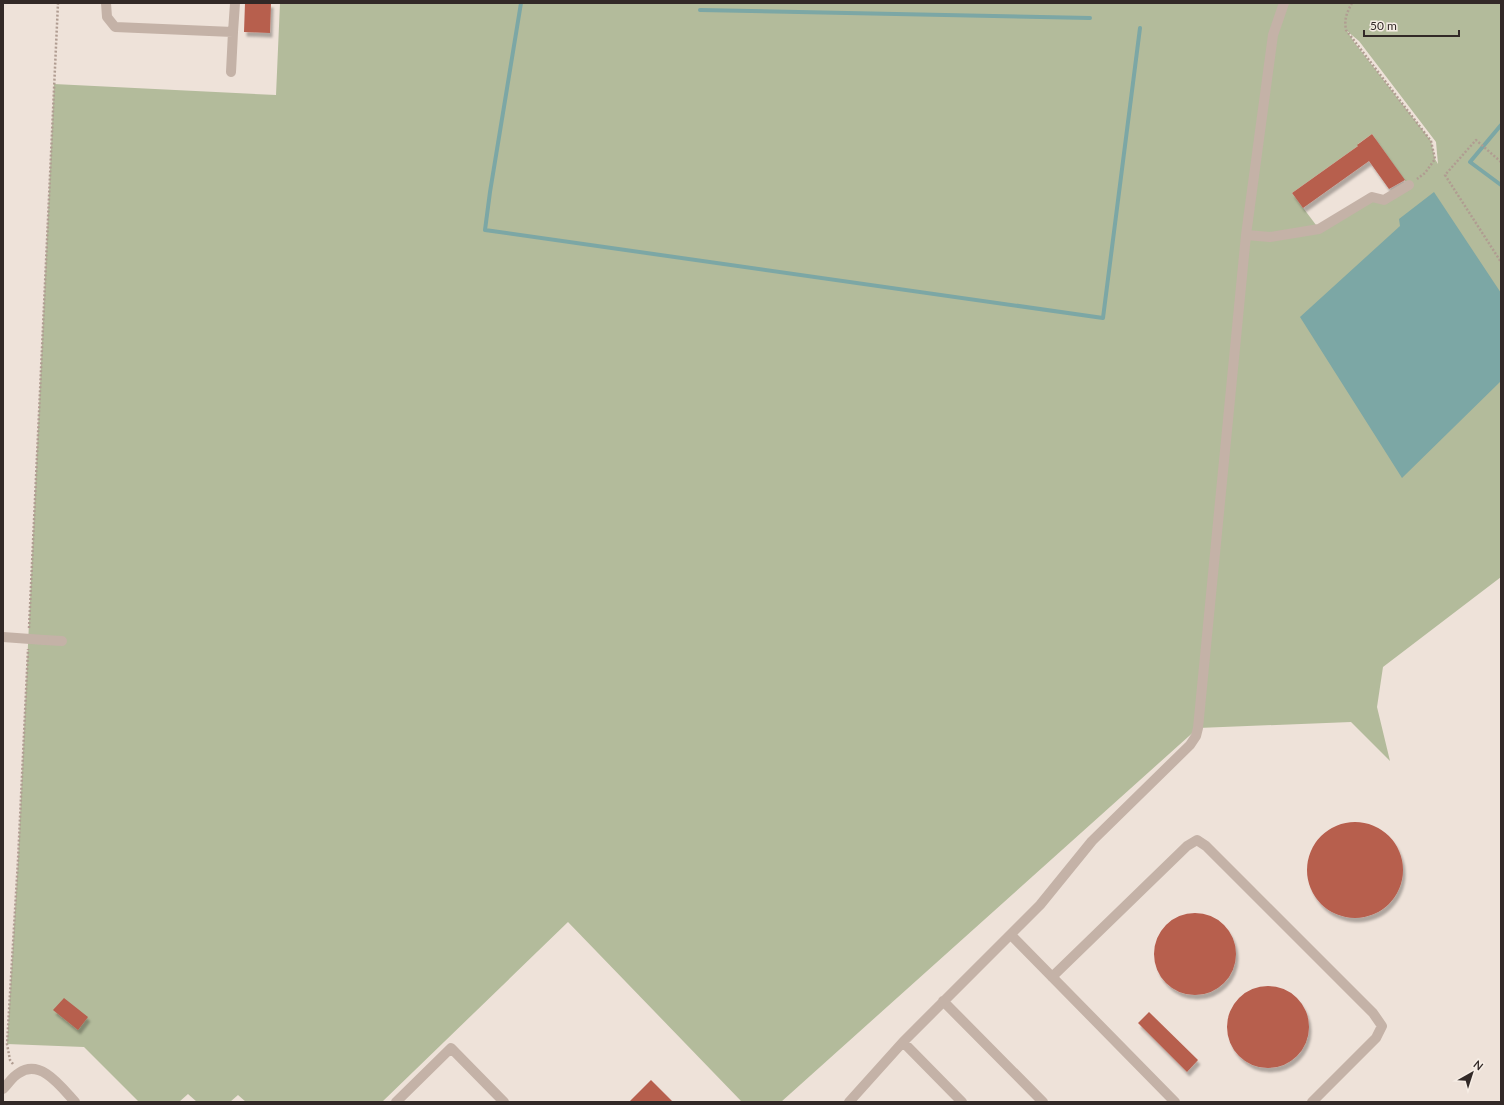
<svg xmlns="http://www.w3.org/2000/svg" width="1504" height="1105" viewBox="0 0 1504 1105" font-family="Lato,sans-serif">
	<defs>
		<filter id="shadow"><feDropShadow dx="2.5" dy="4.5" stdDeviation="1" flood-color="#0004"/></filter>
	</defs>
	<rect width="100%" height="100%" fill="#eee2d9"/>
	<path fill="#b3bb9b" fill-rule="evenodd" d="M280,3h1221v574l-118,90 -6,40 13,54 -39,-39 -153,6 -417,374h-39l-174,-180 -186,180h-136l-8,-7 -8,7h-33l-9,-8 -9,8h-40l-55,-55 -77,-3 11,-184 36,-776 222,11zM1347,31l12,10 77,101 2,22 -3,-5 -4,-18 -77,-99zM1372,134l34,48 -22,18 -12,-3 -53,32 -27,-36 66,-47v-2z"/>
	<path fill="#7ca7a5" d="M1434,192l67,101v88l-99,97 -102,-161 100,-91 -1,-7z"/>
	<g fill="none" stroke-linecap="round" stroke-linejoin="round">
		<path stroke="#7ca7a5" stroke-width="4" d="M521,3l-31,189 -5,38 618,88 37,-290
			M700,10l390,8
			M1501,125l-31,37 31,23"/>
	</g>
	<path fill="#b75e4e" filter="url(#shadow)" d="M245,3h26l-1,30 -26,-1z
		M1372,134l33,46 -16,9 -20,-28 -66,47 -11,-15 66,-47 -1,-1z
		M1307 870a48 48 0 1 1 96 0a48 48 0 1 1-96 0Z
		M1154 954a41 41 0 1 1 82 0a41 41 0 1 1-82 0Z
		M1227 1027a41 41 0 1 1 82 0a41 41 0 1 1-82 0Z
		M64,998l24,19 -10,13 -25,-20z
		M1149,1012l49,48 -11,12 -49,-49z
		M651,1080l22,22h-44z"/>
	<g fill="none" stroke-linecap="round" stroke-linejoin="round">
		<path stroke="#b09c91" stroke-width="2.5" stroke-dasharray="2 2" stroke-linecap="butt" d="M1352,3c-5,9 -8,16 -6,27l85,111 4,18 -10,14 -8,6
			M1501,162l-25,-22 -31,35 56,87
			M29,628l29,-625
			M13,1064l-3,-4 -3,-16 11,-184 10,-211"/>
		<path stroke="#c4b2a7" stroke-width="10" d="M106,3l1,14 8,10 118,5 2,-29
			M231,72l2,-40
			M1246,235l24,2 49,-8 53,-32 12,3 25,-15
			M44,640l18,1
			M1011,935l164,167
			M1052,977l135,-131 10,-6 9,6 167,167 9,13 -6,12 -64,64
			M943,1001l100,101
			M903,1042l59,60
			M3,1089c5,-5 10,-13 16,-16 22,-15 43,15 56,29
			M396,1102l55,-54 53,54
			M849,1102l54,-60 137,-137 52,-64 98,-96 6,-9 2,-8 48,-493 27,-200 11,-32"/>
		<path stroke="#c4b2a7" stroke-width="10" d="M3,637l41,3"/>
	</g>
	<rect width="1504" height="1105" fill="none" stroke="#322927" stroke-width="8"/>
	<g transform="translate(1472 1073) rotate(39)" stroke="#f6ede5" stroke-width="3" paint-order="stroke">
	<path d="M0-3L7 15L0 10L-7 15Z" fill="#322927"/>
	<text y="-6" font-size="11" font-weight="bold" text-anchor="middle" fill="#322927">N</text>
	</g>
	<path d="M1364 30v6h95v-6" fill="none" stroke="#322927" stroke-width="2"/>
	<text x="1370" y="30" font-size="12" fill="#322927" stroke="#f6ede5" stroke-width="3" paint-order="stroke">50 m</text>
</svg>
